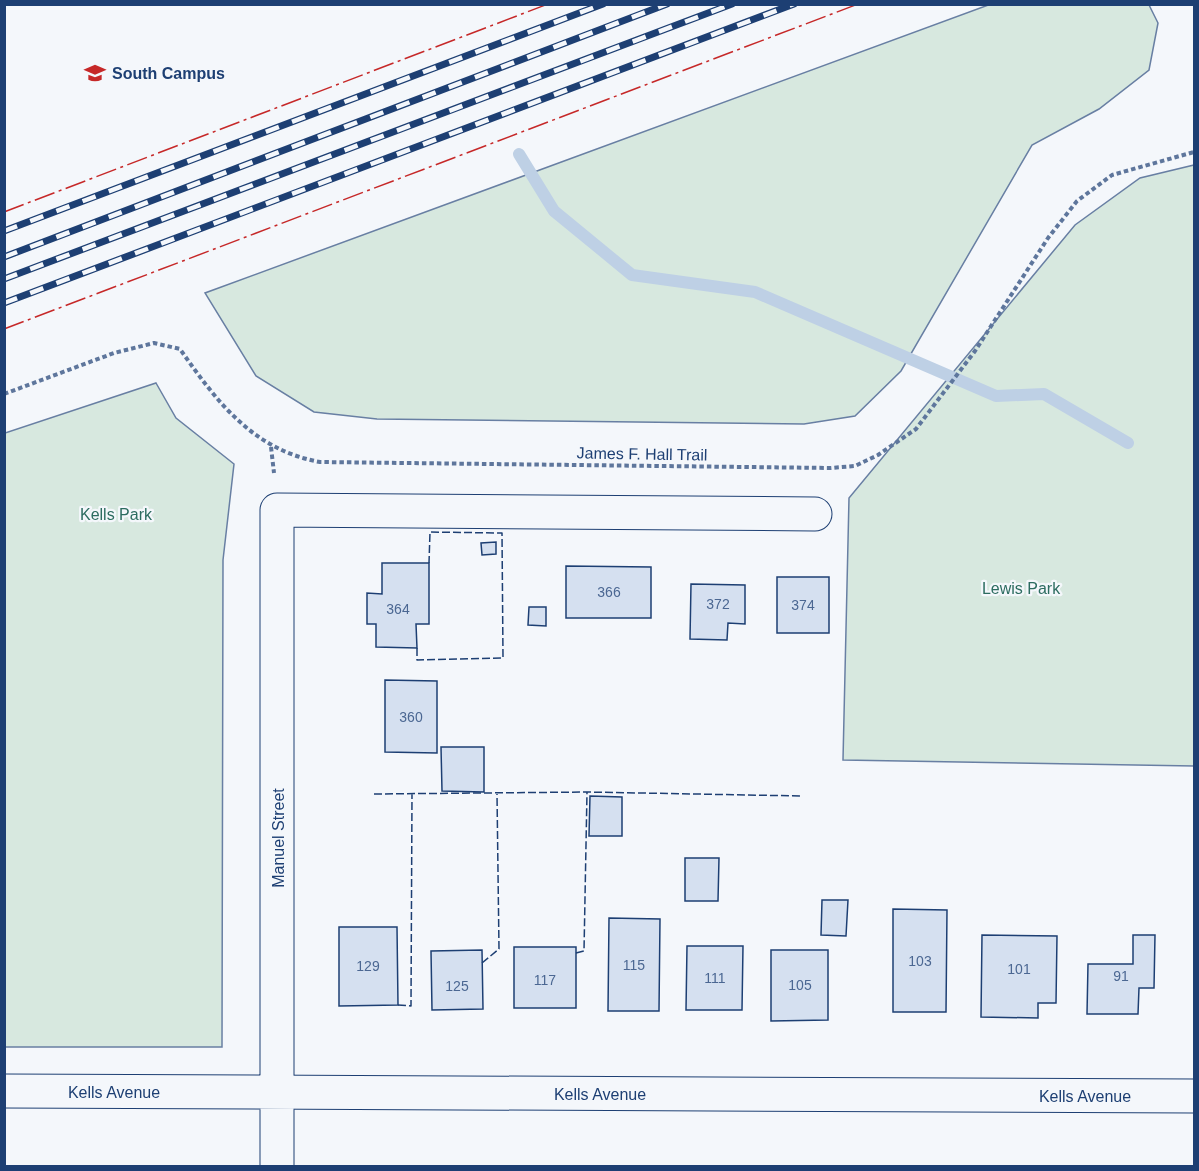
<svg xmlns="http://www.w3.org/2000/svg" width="1199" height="1171" viewBox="0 0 1199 1171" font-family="Helvetica,sans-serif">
	<rect width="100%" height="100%" fill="#f4f7fb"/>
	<path fill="#d7e8df" stroke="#687fa3" stroke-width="1.5" d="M991,4l158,1 9,18 -9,47 -50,39 -67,36 -131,226 -46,45 -51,8 -427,-5 -63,-7 -58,-36 -51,-83z
		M1194,165v601l-351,-6 6,-262 226,-273 65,-47z
		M156,383l20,35 58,46 -11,96 -1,487h-217v-614z"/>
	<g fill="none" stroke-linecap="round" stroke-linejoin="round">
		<path stroke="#bed0e5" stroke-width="12" d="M519,154l35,57 78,64 123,17 241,104 48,-2 84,49"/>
	</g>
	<path fill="#d5e0f0" stroke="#1d3f73" stroke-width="1.5" d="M496,542v12l-14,1 -1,-12z
		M382,563h47v61h-13l1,24 -41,-1v-23h-9v-31l15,1z
		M566,566l85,1v51h-85z
		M777,577h52v56h-52z
		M691,584l54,1v39l-17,-1 -1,17 -37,-1z
		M529,607h17v19l-18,-1z
		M385,680l52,1v72l-52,-1z
		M441,747h43v45l-42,-1z
		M590,796l32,1v39h-33z
		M685,858h34l-1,43h-33z
		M822,900h26l-2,36 -25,-1z
		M893,909l54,1 -1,102h-53z
		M609,918l51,1 -1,92h-51z
		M339,927h58l1,78 -59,1z
		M982,935l75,1 -1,67h-18v15l-57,-1z
		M1133,935h22l-1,53h-15l-1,26h-51l1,-50h45z
		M687,946h56l-1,64h-56z
		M514,947h62v61h-62z
		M482,950l1,59 -51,1 -1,-59z
		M771,950h57v70l-57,1z"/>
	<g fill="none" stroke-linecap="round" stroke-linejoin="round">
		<defs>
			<path id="minor" d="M4,1091l1190,5
				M277,1166v-656l538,4"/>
		</defs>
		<use href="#minor" stroke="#1d3f73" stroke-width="35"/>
		<path stroke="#5e769c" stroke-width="4" stroke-dasharray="4.5 3" stroke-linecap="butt" d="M4,394l110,-41 40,-10 26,6c37,53 73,101 140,113l511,6 24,-2 23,-11 38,-26 59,-78 73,-113 29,-37 35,-26 82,-23
			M271,447l3,26"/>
		<use href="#minor" stroke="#f4f7fb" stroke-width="33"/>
		<defs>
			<path id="rail" d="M4,231l599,-227
				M4,257l663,-253
				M4,279l728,-275
				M4,303l790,-299"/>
		</defs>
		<use href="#rail" stroke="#1d3f73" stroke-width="7"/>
		<use href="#rail" stroke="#f4f7fb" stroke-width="4.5" stroke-dasharray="14" stroke-linecap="butt"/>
		<path stroke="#1d3f73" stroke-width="1.5" stroke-dasharray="8 3" stroke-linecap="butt" d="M417,648v12l86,-2 -1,-125 -72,-1 -1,31
			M374,794l213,-2 215,4
			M576,953l8,-2 3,-159
			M482,963l17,-14 -2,-155
			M398,1005l13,1 1,-212"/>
		<path stroke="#c62828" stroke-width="1.5" stroke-dasharray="21 4.5 3 4.5" stroke-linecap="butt" d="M4,212l544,-208
			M4,329l854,-325"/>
	</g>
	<defs>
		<symbol id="university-bare" viewBox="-9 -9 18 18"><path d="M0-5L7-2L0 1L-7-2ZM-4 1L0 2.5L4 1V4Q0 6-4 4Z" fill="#c62828" stroke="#f4f7fb" stroke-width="2.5" paint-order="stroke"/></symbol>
	</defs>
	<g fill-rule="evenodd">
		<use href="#university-bare" x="80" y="58" width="30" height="30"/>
	</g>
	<g text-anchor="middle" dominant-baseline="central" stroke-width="4.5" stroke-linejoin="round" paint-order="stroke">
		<g font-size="14" fill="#4b6792">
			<text x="609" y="592">366</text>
			<text x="718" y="604">372</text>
			<text x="803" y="605">374</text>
			<text x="398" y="609">364</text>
			<text x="411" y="717">360</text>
			<text x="920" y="961">103</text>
			<text x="634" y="965">115</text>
			<text x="368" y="966">129</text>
			<text x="1019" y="969">101</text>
			<text x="1121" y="976">91</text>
			<text x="715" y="978">111</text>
			<text x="545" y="980">117</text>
			<text x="800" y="985">105</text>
			<text x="457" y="986">125</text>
		</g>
		<g font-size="16" font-weight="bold" fill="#1d3f73" stroke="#f4f7fb" text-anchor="start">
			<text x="112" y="73">South Campus</text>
		</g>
		<g font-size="16" fill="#1d3f73" stroke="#f4f7fb">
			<text transform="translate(642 454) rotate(1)">James F. Hall Trail</text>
			<text transform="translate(278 838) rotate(-90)">Manuel Street</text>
			<text x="114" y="1092">Kells Avenue</text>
			<text x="600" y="1094">Kells Avenue</text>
			<text x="1085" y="1096">Kells Avenue</text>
		</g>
		<g font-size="16" fill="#2c6c60" stroke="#f4f7fb">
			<text x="116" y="514">Kells Park</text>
			<text x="1021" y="588">Lewis Park</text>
		</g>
	</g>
	<rect width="1199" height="1171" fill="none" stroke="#1d3f73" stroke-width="12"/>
</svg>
